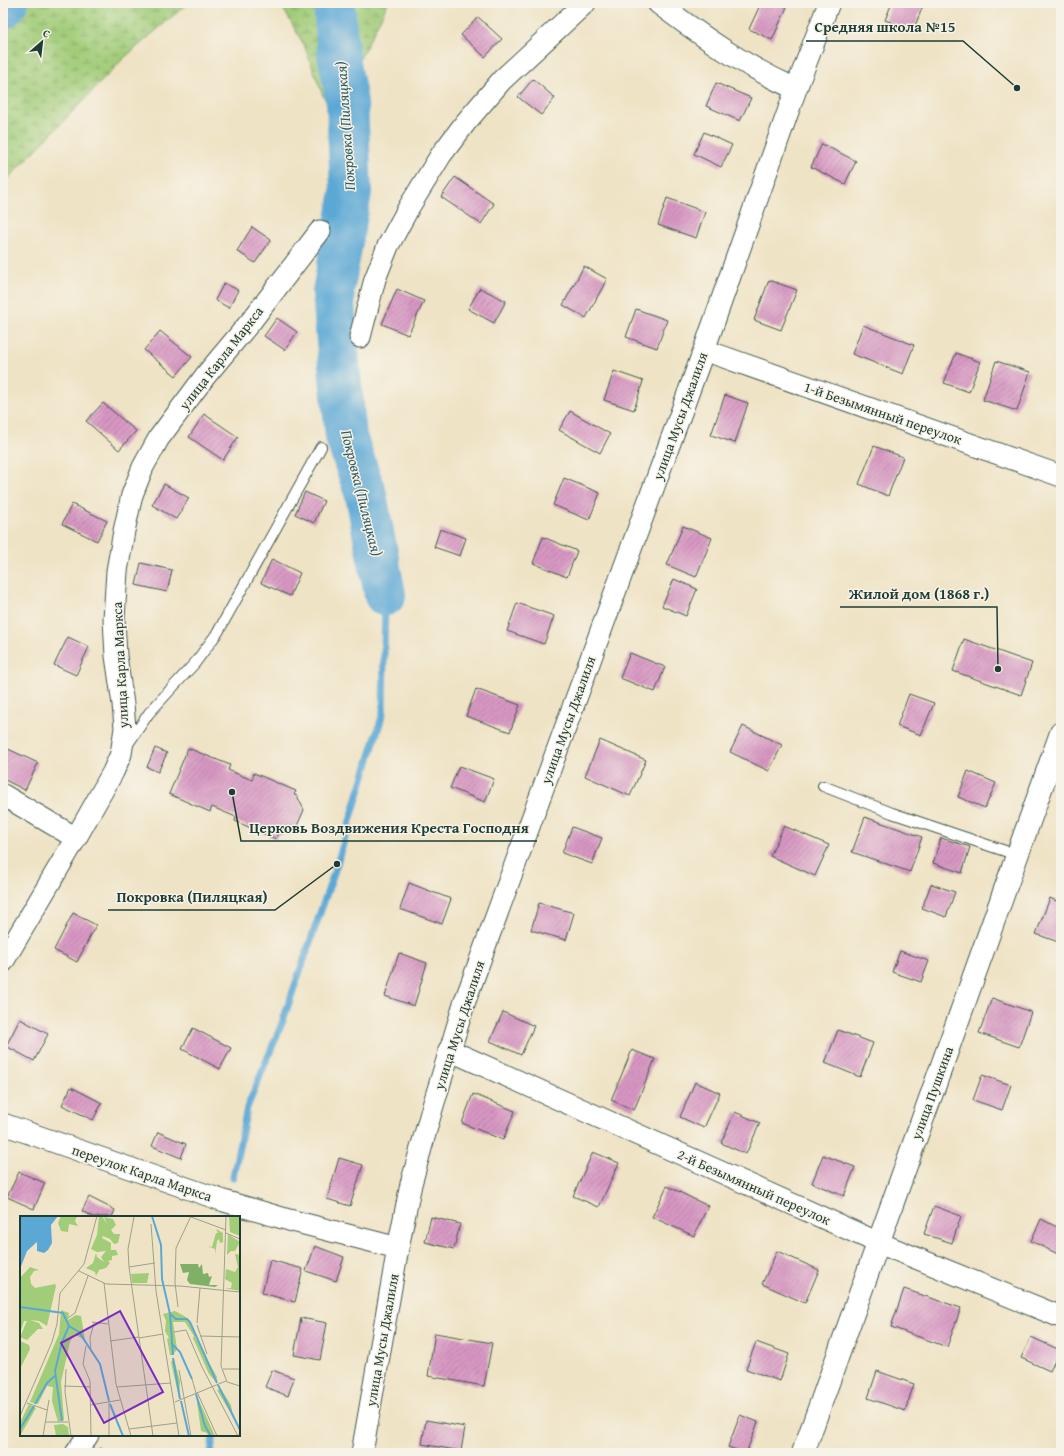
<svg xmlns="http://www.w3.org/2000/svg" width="1064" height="1456" viewBox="0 0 1064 1456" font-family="'Gentium Book Plus',serif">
	<defs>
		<pattern id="wetland-marsh" width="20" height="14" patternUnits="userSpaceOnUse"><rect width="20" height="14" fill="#a1cc78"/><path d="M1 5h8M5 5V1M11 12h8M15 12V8" fill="none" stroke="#83a763"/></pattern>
		<pattern id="building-hatch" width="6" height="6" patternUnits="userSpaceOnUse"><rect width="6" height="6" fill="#d897c3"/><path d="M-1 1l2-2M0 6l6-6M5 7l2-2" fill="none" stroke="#af7c9f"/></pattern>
	</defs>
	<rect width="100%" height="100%" fill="#f7f3e8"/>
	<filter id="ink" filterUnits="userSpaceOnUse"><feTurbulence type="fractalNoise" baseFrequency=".025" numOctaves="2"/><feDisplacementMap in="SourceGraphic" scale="8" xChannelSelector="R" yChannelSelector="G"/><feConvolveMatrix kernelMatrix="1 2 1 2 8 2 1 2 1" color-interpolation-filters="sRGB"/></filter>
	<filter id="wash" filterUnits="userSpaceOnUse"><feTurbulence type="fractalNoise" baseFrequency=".012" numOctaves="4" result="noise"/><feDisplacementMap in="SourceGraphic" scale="16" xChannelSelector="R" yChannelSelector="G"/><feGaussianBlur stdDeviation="0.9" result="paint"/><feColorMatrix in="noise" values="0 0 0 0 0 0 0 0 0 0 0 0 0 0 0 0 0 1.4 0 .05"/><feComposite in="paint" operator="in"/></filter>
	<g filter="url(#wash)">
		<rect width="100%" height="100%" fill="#efe3c5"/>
		<path fill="url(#wetland-marsh)" stroke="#608456" d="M3,3h185l-64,55 -121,126z
			M280,3h108l-28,56 -11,82 -26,-45 -19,-51z"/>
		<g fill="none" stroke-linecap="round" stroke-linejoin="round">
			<path stroke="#5ca8d5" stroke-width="7" d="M233,1177l14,-69 35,-85 55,-159 46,-151 2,-118
				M211,1453l2,-18"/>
			<path stroke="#5ca8d5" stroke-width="42" d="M334,3l4,50 9,50 4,89 -18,100 6,74 7,71 20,58 19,100
				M3,8l4,-5"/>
		</g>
		<g id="blocks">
			<path fill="url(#building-hatch)" d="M761,3h17l9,4 -15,33 -23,-11z
				M892,3h32l-11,28 -28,-11z
				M478,17l24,22 -17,18 -24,-22z
				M533,79l22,19 -14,17 -23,-18z
				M716,83l35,15 -11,23 -34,-15z
				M704,132l28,13 -11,22 -27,-13z
				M822,144l34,17 -11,23 -34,-17z
				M455,177l39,27 -13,20 -40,-27z
				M667,198l38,14 -9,26 -38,-13z
				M252,227l19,13 -16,23 -18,-12z
				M584,266l23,13 -21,39 -23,-13z
				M769,280l28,10 -16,40 -27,-10z
				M224,283l14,7 -9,18 -14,-8z
				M480,288l26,13 -12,22 -26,-14z
				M397,289l27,12 -16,34 -26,-11z
				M636,309l31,11 -10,28 -31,-11z
				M277,318l20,14 -12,18 -21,-14z
				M863,325l51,20 -11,29 -51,-20z
				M160,331l32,26 -16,19 -32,-26z
				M956,353l24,9 -11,30 -25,-9z
				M996,361l34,11 -13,39 -34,-11z
				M614,371l29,10 -9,29 -30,-10z
				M725,395l23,8 -13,40 -24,-8z
				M103,403l33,28 -17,19 -33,-29z
				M570,411l40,23 -10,19 -41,-23z
				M204,414l34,23 -15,23 -34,-23z
				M874,446l29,11 -15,39 -29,-12z
				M564,478l36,15 -11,27 -36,-15z
				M164,484l25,14 -13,21 -24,-14z
				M305,492l19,9 -10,22 -19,-9z
				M72,504l35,17 -10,20 -35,-17z
				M683,526l29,12 -16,39 -29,-12z
				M440,529l26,9 -6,18 -26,-9z
				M543,537l34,14 -10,26 -34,-14z
				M272,559l28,14 -10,23 -29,-13z
				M141,563l31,7 -5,22 -31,-7z
				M674,579l23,10 -11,27 -24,-10z
				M517,603l37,13 -10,28 -37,-13z
				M68,637l21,10 -13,28 -22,-10z
				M964,639l68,24 -11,32 -68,-24z
				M630,653l35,14 -10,25 -35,-14z
				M476,689l44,16 -10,27 -44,-16z
				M909,694l25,9 -13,32 -24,-9z
				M743,726l39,19 -13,26 -39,-19z
				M600,740l46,20 -16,36 -45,-20z
				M6,748l32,15 -13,27 -22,-11v-25z
				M155,748l12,5 -9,19 -11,-5z
				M188,748l42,17 -2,5 24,10 2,-7 42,18 -2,4 3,1 7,14 -8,18 -15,6 -3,-1 -2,6 -41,-18 1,-4 -24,-10 -2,5 -41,-18z
				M459,766l35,13 -9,23 -35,-14z
				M968,771l28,12 -11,25 -27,-11z
				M865,817l57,20 -12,35 -58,-20z
				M784,826l45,19 -14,31 -45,-20z
				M572,827l30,11 -10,26 -30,-11z
				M941,838l29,9 -8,26 -29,-10z
				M409,883l42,16 -9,25 -42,-15z
				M931,884l24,8 -9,25 -24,-9z
				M1050,898l11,5v40l-25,-9z
				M539,903l35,10 -8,27 -35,-10z
				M73,913l23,12 -19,37 -23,-12z
				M900,951l29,10 -8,21 -29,-10z
				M399,953l28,10 -13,43 -29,-10z
				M992,998l39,14 -12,35 -40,-14z
				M503,1012l31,14 -13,29 -31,-14z
				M20,1019l28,15 -14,27 -28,-15z
				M193,1028l38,20 -11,21 -38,-20z
				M838,1030l35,13 -13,34 -35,-14z
				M632,1050l23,9 -21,51 -23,-10z
				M982,1075l29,10 -9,25 -29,-10z
				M695,1082l25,11 -16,35 -24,-11z
				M71,1087l31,16 -9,17 -31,-15z
				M473,1094l42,17 -12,29 -41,-17z
				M735,1112l25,11 -14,31 -25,-11z
				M158,1132l28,12 -5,14 -29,-12z
				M593,1152l26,11 -20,44 -26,-11z
				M823,1155l32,12 -11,29 -32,-13z
				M339,1158l24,7 -13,41 -23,-7z
				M19,1172l26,11 -11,26 -27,-12z
				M667,1186l41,20 -14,30 -42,-19z
				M89,1197l26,13 -3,7h-19l-11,-6z
				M934,1206l27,10 -9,27 -28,-9z
				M431,1217l29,7 -6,25 -29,-7z
				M1041,1219l20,10 -1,26 -29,-14z
				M315,1246l29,11 -8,24 -30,-10z
				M777,1251l42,19 -14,33 -43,-19z
				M270,1260l33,9 -8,33 -33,-9z
				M904,1289l57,19 -14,39 -56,-20z
				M301,1318l26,5 -7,37 -26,-5z
				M435,1333l57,10 -8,43 -56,-10z
				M1031,1337l29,13 -10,21 -29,-13z
				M756,1342l33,12 -9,27 -34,-12z
				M272,1370l22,8 -6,18 -23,-9z
				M877,1371l37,13 -9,27 -37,-13z
				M740,1415l18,7 -12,31 -18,-6z
				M426,1420l39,7 -4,24 -39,-7z
				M100,1448l11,5h-13z"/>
		</g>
	</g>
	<g filter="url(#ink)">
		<use href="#blocks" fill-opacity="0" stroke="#3e564a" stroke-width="1"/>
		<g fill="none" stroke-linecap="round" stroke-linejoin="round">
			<defs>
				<path id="service" d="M128,744l21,-31 46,-50 23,-31 103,-185
					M823,786l69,27 125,42"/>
				<path id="minor" d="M658,3c45,34 86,63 138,86
					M360,337l15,-58 13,-33 21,-39 32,-52 25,-33 36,-42 83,-77
					M704,350l357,126
					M3,795l73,43
					M3,962l73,-124 37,-66 8,-18 4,-26 -2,-24 -7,-48 -2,-37 3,-48 7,-40 8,-36 11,-28 16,-29 47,-63 46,-55 68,-89
					M449,1050l430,193 182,74
					M3,1124l221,77 65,19 109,28
					M76,1453l12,-18
					M362,1453l36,-205 13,-64 21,-75 33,-108 239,-651 92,-261 33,-86"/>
				<path id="tertiary" d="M803,1453l258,-720"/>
			</defs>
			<use href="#service" stroke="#3e564a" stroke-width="12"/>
			<use href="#minor" stroke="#3e564a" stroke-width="23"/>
			<use href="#tertiary" stroke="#3e564a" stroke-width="24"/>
			<use href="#service" stroke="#fff" stroke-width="10"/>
			<use href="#minor" stroke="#fff" stroke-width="21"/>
			<use href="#tertiary" stroke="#fff" stroke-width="22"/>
		</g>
	</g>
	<g text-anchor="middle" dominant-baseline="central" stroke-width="3" stroke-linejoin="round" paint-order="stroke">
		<g font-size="14" fill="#1f3d34" stroke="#f7f3e8">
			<text transform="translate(221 358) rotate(-52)">улица Карла Маркса</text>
			<text transform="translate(883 413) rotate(19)">1-й Безымянный переулок</text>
			<text transform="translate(680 416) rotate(-70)">улица Мусы Джалиля</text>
			<text transform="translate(120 665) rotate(-93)">улица Карла Маркса</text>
			<text transform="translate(568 720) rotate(-70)">улица Мусы Джалиля</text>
			<text transform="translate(459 1025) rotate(-72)">улица Мусы Джалиля</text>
			<text transform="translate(932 1093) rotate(-70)">улица Пушкина</text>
			<text transform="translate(142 1173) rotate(19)">переулок Карла Маркса</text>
			<text transform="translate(754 1187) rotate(24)">2-й Безымянный переулок</text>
			<text transform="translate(382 1340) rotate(-80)">улица Мусы Джалиля</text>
		</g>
		<g font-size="15" font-style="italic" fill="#315d64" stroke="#f7f3e8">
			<text transform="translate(345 126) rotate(-94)">Покровка (Пиляцкая)</text>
			<text transform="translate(362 493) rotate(76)">Покровка (Пиляцкая)</text>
		</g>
	</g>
	<g transform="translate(20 1216)">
		<rect width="220" height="220" fill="#efe3c5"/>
		<path d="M41,0h16l-2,5 3,5 -9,-2 -1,8 -7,-1 -3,-8zM79,0h3l5,8 -3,-7 9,2 3,6 -5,5 3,4h6l-2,9 -4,1 -4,-5 -7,-3 -1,2 9,5v7h5l2,5 -6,1v4l-8,2 -3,-5 5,-6 -9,1 -6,-3 6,-14zM196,13l7,4v9l-3,1 -1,-4 -2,2 -2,14v-6l-8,-3 5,1 4,-14h2zM208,18l12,8 -5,9h-4l-4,4zM215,38l5,1v36l-15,-3h6l1,-5 -7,-4 1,-10 9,3 3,-5z" fill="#a1cc78"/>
		<path d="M160,48h18l1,4 3,-4 1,10 5,-1 1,4 3,-1 -3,9h9l-3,2 -25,-3 -3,-4 2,-8 -6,1z" fill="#80b068"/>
		<path d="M76,37l1,4 7,5 3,-2 3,3 -4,5 -7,2 -3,6 -1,-4 -9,-4 7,-5zM10,51l9,3 -5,1 -4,6 1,7 4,4 20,-4 1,2 -9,40 -8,-5 -9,-1 9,3 4,6h-5l-11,11 -7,-3 7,-16h-3l-4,12v-55zM41,94l8,3 -1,7 8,-5 5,1 4,24 -11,-6 -4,8 -9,40 3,38 -6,2 -6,-21 1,-14 -6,-1 -9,18 -8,-2 29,-68zM155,95l11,6 9,14v6l22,40 -1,5 -7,-8 -16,-36 1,-2 -9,-14h-12l4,27 -4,6h-3l-3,-16 2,-1 -4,-7 1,-10 -3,-7zM0,125l9,4 1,4 -10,20zM154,143l6,22 -1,17 -8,-36zM201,173l10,16 2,12 -16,-27zM176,179l1,1 18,40h-7l-1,-3 -6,-2zM9,188l7,4 -16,28v-13zM43,208l5,3 1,9h-13l-2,-11z" fill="#a1cc78"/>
		<path d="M209,0h11v20l-10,-4zM129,57l-2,10h-15l-1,-9z" fill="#a1cc78"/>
		<path d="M0,0h38l-7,9 1,18 -4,7 -4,3 -7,-2v-9l-10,9 -7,18z" fill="#5ca8d5"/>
		<path fill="none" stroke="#5ca8d5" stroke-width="2" d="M132,0l9,29 1,34 8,35 6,5h11l3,3 27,61M0,28l20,-28M0,91l43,6 6,13 10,6 21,32M150,98l3,41M151,127l9,9 12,27M153,142l7,41M80,148l9,37M198,169l22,45M176,178l9,32 6,10M161,185l8,35M15,188l12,-21 9,-8M90,188l13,32M42,205l-7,-50 7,-29 7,-16M0,213l14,-23"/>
		<path fill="none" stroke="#9ca18b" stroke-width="1" d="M206,0l-5,150 6,16 13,4M114,1l-6,32 1,18 24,169M171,1l35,13M131,8l5,67 23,145M206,17l14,6M109,51l26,-4M59,55l27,13 74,2 60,6M84,67l12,101 15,52M158,91l-3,-24 1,-35 15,-32M48,102l7,-5 13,-37M72,106l16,2M177,107l3,-35M177,109l10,29M154,116l12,-2 16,37 36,69M180,120l40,1M119,122l24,-4M90,125l29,-4M66,130l-3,18 7,17 1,55M71,135l-1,-13 4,-15M46,153l-1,23 6,44M203,153h17M159,154l12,66M172,163l4,14M44,170l26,1M97,171l54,-4M177,176l20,44M89,186v34M155,186l51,-21M7,187l20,7M70,189l30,-5M0,200l32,-74 5,-18 3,-31 24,-29 13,-48M26,206h22M109,213l48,-6M23,220l6,-36"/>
		<path fill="#7b2cbf" fill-opacity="0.15" stroke="#7b2cbf" stroke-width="2" d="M100,95l43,81 -59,31 -43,-80z"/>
		<rect width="220" height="220" fill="none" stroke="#1f3d34" stroke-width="2"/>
	</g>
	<path fill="none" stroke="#1f3d34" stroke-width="1.5" d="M1017 88L963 41H806M998 669L997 607H840M232 792L241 841H537M337 864L275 910H108"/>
	<g fill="#1f3d34" stroke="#f7f3e8" stroke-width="1.5">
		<circle cx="1017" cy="88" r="4"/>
		<circle cx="998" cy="669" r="4"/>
		<circle cx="232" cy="792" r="4"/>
		<circle cx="337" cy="864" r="4"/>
	</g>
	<g font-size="15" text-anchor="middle" font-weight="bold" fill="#1f3d34" stroke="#f7f3e8" stroke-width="3" stroke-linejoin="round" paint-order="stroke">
		<text x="885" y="32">Средняя школа №15</text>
		<text x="919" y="599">Жилой дом (1868 г.)</text>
		<text x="389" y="833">Церковь Воздвижения Креста Господня</text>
		<text x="192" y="902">Покровка (Пиляцкая)</text>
	</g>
	<rect width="1064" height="1456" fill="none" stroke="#f7f3e8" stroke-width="16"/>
	<g transform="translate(42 42) rotate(28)" stroke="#f7f3e8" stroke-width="3" paint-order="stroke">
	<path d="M0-3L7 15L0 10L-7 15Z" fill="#1f3d34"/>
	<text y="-6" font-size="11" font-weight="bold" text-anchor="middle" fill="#1f3d34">С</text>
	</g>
</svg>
